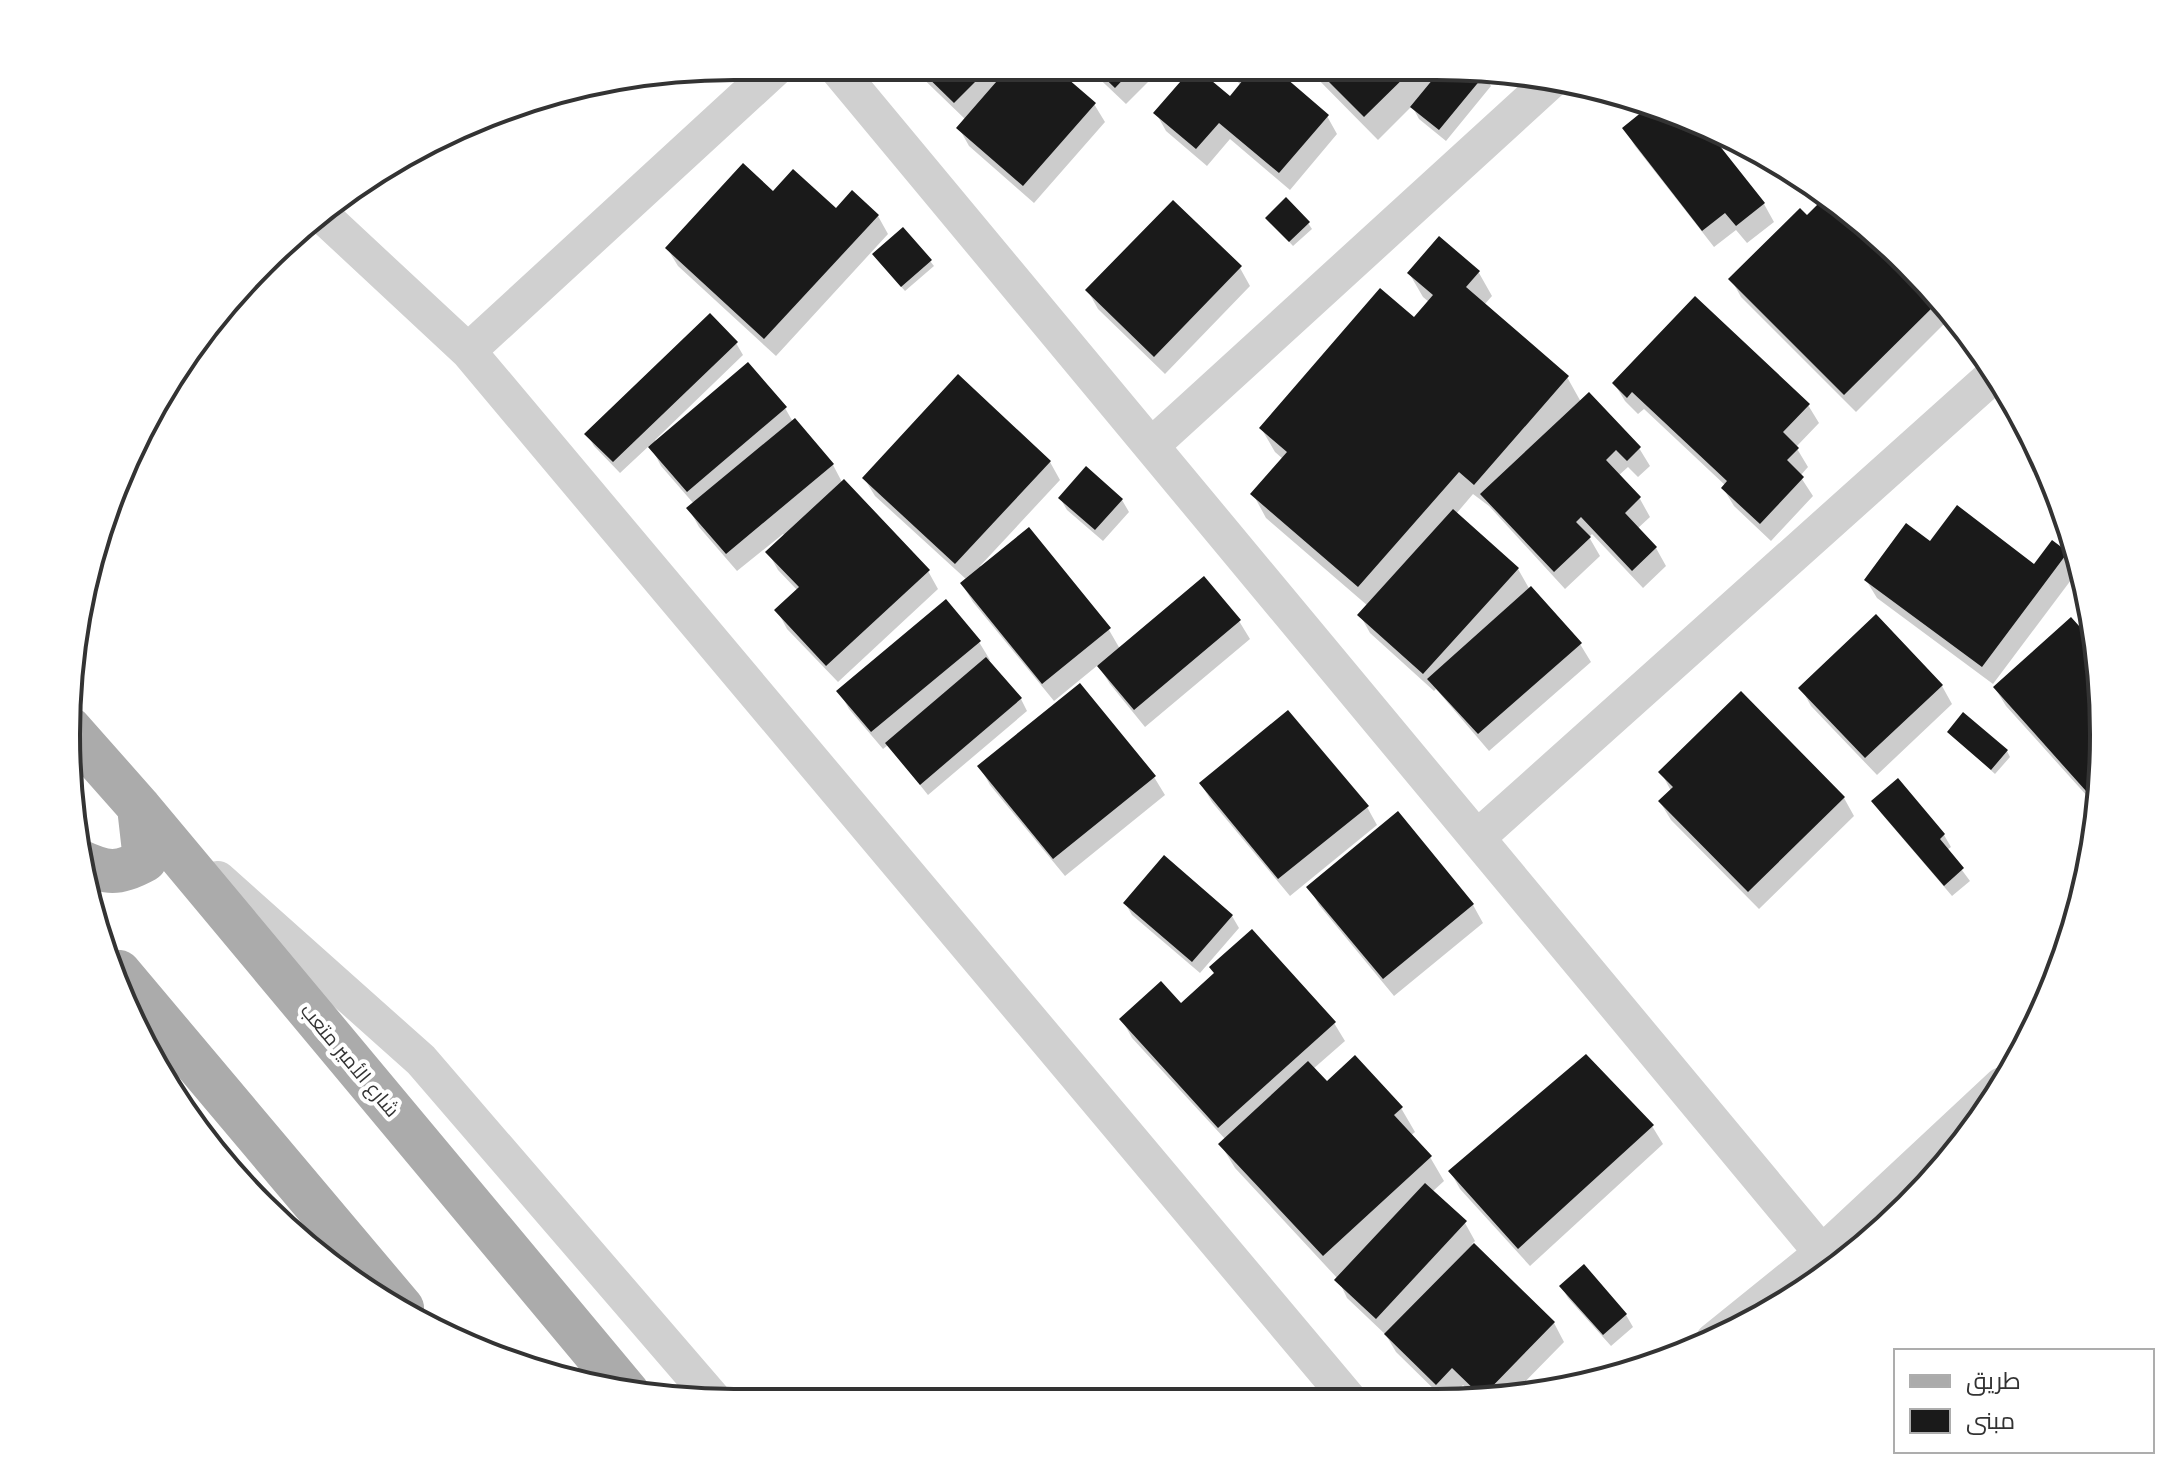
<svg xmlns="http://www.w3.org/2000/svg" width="2170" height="1469" viewBox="0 0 2170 1469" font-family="Arial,Cairo,sans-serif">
	<rect width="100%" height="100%" fill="#fff"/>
	<path fill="#0003" d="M910,66h140l44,38 11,18 -71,81 -65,-57 -10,-18 7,-8z
		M1086,66h78l-38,38z
		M1226,66h43l58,50 10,18 -47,56 -60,-51 -23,27 -41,-35 -10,-18 75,-14 10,-13z
		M1305,66h131l44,4 11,16 -45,55 -27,-22 -7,-13 -34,34z
		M1650,108l50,17 64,79 10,18 -27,21 -11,-13 -22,17 -79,-101 -11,-18z
		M852,193l26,23 10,18 -112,122 -98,-90 -11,-18 106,-54 63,17z
		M1824,201l58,42 57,57 11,18 -94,94 -115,-115 -10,-18z
		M1267,218l41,5 4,6 -19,17z
		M1440,239l39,34 13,23 -8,9 83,72 14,25 58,46 11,18 -12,11 -10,-10 -10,9 22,23 10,18 -13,12 19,19 10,18 -23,22 -51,-54 -3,3 11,19 -35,33 -76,-83 -16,-12 -17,20 62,55 12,21 50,54 11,18 -102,89 -53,-62 -2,2 -64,-58 -10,-18 8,-9 -102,-88 -13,-24 30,-35 -8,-7 -14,-24 153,-108 15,-18 -6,-5 -14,-24z
		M878,260l52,1 4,5 -29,25z
		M1240,268l10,18 -85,88 -67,-65 -10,-18z
		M736,343l7,12 -88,85 2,2 128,-34 8,14 40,43 9,17 86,89 10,18 -100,93 -51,-53 -10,-19 21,-19 -20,-21 -10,-18 17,-16 -2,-2 -46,37 -38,-44 -10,-18 5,-5 -33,-38 -11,-21 -30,28 -26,-27 -7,-12z
		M1614,383l194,22 11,18 -23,24 12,20 -8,9 13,20 -42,45 -37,-35 -11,-18 3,-2 -82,-77 -6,5 -13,-13z
		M1050,462l10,18 -80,86 2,2 47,-38 80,100 11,19 83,-70 36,42 11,18 -105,88 -35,-43 -12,-19 -44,36 -81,-99 -11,-18 5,-4 -92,-84 -11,-18z
		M1086,469l36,31 7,12 -26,29 -36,-31 -7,-12z
		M1930,544l104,23 32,-13 11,18 -84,112 -116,-86 -11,-18z
		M2088,639l16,95 -7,73 -91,-101 -11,-18z
		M979,642l11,18 -2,1 33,38 6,12 -99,84 -40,-50 -5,4 -34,-40 -10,-18z
		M1942,686l10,18 -75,71 -66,-69 -10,-18z
		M1949,732l58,19 3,6 -15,17z
		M980,767l174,10 11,18 -100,81 -75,-91z
		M1661,772l183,26 10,18 -95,93 -88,-89 -11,-18 11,-11z
		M1201,784l166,23 10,18 -87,71 -78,-94z
		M1874,801l70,34 7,12 -4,3 23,31 -18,15 -71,-83z
		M1309,887l164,18 10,18 -89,73 -75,-91z
		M1125,903l107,13 7,12 -39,45 -68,-58z
		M1181,1006l153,17 11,18 -32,28 14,15 74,24 14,24 -5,4 20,21 14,24 -12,11 33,31 10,18 -3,3 82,79 10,19 -53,54 -33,3 -15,-14 -16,17 -51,-50 -10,-17 -39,-37 -9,-19 -103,-111 -14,-23 5,-5 -94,-102 -10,-18z
		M1652,1126l11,18 -133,122 -70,-77 -10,-18z
		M1561,1286l65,29 7,12 -22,19 -43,-48z"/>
	<path fill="#1a1a1a" d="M916,66h75l-37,37z
		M1010,66h43l43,37 -73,83 -67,-58z
		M1092,66h44l-21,22z
		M1194,66l36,30 13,-16 -17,-14h46l57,49 -50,58 -60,-50 -23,26 -43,-36z
		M1313,66h103l-52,51z
		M1443,67l43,6 -47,57 -29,-23z
		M1648,107l56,19 61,77 -29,23 -11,-13 -23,18 -80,-103z
		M743,163l30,28 20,-22 43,39 16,-18 27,25 -115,124 -99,-91z
		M1286,197l24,25 -21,20 -24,-24z
		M1173,200l69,66 -88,91 -69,-67z
		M1822,200l70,50 48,50 -96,95 -116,-116 72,-71 7,7z
		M903,227l29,33 -31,27 -29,-33z
		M1439,236l41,35 -14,16 103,89 -95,109 -15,-13 -101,115 -108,-93 37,-42 -28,-24 121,-140 34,29 19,-22 -26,-22z
		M1695,296l115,108 -27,28 16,16 -12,12 17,17 -44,47 -39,-36 6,-7 -95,-89 -5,6 -15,-15z
		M710,313l28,29 -125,120 -29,-28z
		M748,362l39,45 -100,85 -39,-45z
		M958,374l93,87 -96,103 -93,-86z
		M1589,392l52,55 -14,14 -11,-11 -10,10 35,37 -16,16 32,34 -25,24 -51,-54 -5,5 15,15 -37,35 -74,-78z
		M795,418l39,46 -108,90 -40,-46z
		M1086,466l37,33 -28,31 -37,-32z
		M844,479l86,91 -104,96 -52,-56 25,-23 -34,-35z
		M1957,505l77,59 18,-24 16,12 -86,115 -118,-87 42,-57 24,18z
		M1453,509l66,59 -96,106 -66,-59z
		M1029,527l82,101 -69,56 -82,-101z
		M1204,576l37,44 -107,90 -37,-44z
		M1531,586l51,57 -104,91 -51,-55z
		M946,599l35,42 -110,91 -35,-41z
		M1876,614l67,71 -78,73 -67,-70z
		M2071,617l17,19 6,-5 10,103 -4,44 -14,13 -93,-104z
		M986,657l36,41 -102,87 -35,-42z
		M1080,683l76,93 -103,83 -76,-93z
		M1741,691l104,106 -97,95 -90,-91 15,-14 -15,-15z
		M1288,710l81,96 -91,73 -79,-96z
		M1963,712l45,38 -17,20 -44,-38z
		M1898,778l47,56 -5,5 24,29 -20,18 -73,-85z
		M1398,811l76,93 -91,75 -77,-92z
		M1164,855l69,60 -41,47 -69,-59z
		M1252,929l84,93 -118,106 -99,-109 42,-38 20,22 33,-30 -5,-6z
		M1586,1054l68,71 -136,124 -70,-78z
		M1355,1055l48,52 -9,8 38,41 -109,100 -105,-112 90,-83 19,20z
		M1425,1183l42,38 -91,98 -42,-39z
		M1474,1243l81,79 -73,75 -30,-29 -16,17 -52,-51z
		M1584,1264l43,50 -24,21 -44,-49z"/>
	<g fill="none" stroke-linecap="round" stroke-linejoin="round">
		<path stroke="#d0d0d0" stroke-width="36" d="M835,66l987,1187
			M323,216l145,135 884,1052
			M468,351l310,-285
			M1151,446l403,-368
			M1477,838l519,-465
			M218,879l203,181 294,341
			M1713,1341l109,-88 180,-168"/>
		<path stroke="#ababab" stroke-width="44" d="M70,729l69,78 489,586
			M79,861c28,13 39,14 66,-1l-6,-53
			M119,972l283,336"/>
	</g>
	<g text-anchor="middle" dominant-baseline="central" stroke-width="8" stroke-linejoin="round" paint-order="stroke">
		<g font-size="20" fill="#333" stroke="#fff">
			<text transform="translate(350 1060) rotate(50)">شارع الأمير متعب</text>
		</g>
	</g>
	<path d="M0 0H2170V1469H0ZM734 80H1436A654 654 0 0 1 2090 734V735A654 654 0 0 1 1436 1389H734A654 654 0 0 1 80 735V734A654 654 0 0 1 734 80Z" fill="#fff" fill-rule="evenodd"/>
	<path fill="none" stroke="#333" stroke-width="4" d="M734 80H1436A654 654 0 0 1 2090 734V735A654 654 0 0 1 1436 1389H734A654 654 0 0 1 80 735V734A654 654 0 0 1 734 80Z"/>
	<rect x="1894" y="1349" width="260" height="104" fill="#ffffff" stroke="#adadad" stroke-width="2"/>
	<rect x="1910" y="1375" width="40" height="12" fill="#ababab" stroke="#adadad" stroke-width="2"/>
	<text x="1966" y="1389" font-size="24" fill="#333333">طريق</text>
	<rect x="1910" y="1409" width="40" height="24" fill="#1a1a1a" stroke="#adadad" stroke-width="2"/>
	<text x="1966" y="1429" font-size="24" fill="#333333">مبنى</text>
</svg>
